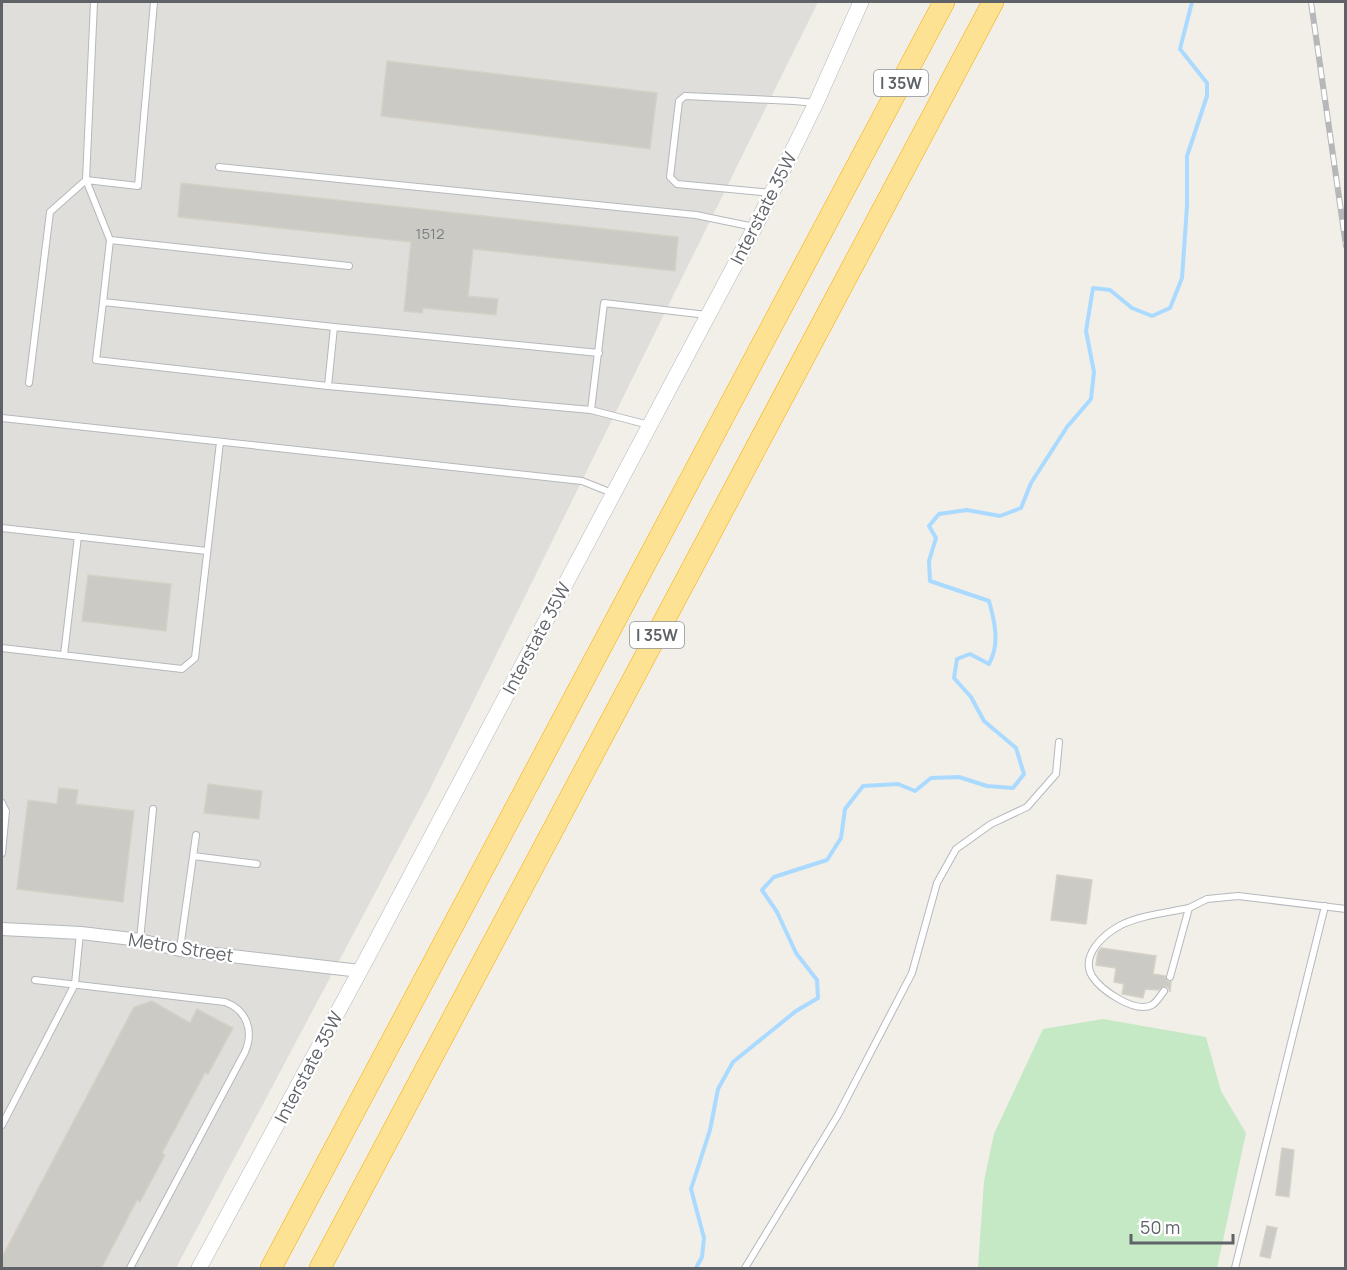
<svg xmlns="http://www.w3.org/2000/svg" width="1347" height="1270" viewBox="0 0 1347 1270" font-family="Manrope,sans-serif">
	<rect width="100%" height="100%" fill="#f1efe8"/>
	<path fill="#e0deda" d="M2,2h816l-390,791 -252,475h-174z"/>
	<path fill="#c5e8c5" d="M1103,1019l103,18 15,54 25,42 -29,135h-239l6,-87 10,-47 49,-105z"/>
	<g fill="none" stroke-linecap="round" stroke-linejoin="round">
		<path stroke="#aadaff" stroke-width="4" d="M696,1268l6,-11 2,-19 -13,-49 19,-59 8,-41 15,-27 63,-51 22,-13 -1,-18 -21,-27 -19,-41 -15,-22 12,-13 53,-17 14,-22 4,-29 18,-23 35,-2 17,7 16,-13 28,-1 28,9 26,2 11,-14 -8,-26 -32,-27 -13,-24 -17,-19 3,-19 13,-5 19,10c11,-19 6,-42 0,-63l-59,-20 -1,-20 7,-23 -7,-12 10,-12 28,-4 33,6 21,-8 10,-25 36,-56 24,-28 3,-27 -8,-41 7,-43 17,2 22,18 20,8 18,-8 12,-30 5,-72v-50l20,-60v-13l-27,-34 12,-47"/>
	</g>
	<path fill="#cccac5" stroke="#d6d1c6" stroke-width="1.5" d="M387,61l270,32 -7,56 -269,-33z
		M181,183l497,54 -3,34 -202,-22 -5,47 30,3 -2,16 -73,-7 -1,5 -18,-2 7,-69 -233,-25z
		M88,575l83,9 -5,47 -84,-10z
		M208,784l54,7 -3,28 -55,-6z
		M59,788l19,2 -2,14 58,7 -11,91 -106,-13 11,-89 29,4z
		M1057,875l35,5 -6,44 -35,-4z
		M1101,948l55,8 -3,18 12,2 2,5 4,1 -1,10 -2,-5 -4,-1 -6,4 -13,-1 -2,9 -21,-4 2,-10 -10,-2 2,-14 -20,-3 2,-13z
		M152,1001l38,22 7,-14 36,19 -25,46 -3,-1 -43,80 3,2 -25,47 -3,-2 -36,69h-99v-12l132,-250z
		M1282,1148l12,2 -5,47 -13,-2z
		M1267,1226l10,2 -7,30 -10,-2z"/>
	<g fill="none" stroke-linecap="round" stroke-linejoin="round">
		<defs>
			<path id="service" d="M94,2l-8,178 24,60 -7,62
				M219,167l477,48 58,12
				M772,193l-95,-9 -7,-7 9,-76 6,-5 109,5 21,2
				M110,240l239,26
				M599,353l-265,-26 -6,59 263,24 58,15
				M29,383l21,-171 36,-32 52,6 16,-184
				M328,386l-232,-26 7,-58 231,25
				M591,410l13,-107 103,12
				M2,418l580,63 30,12
				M2,528l205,23
				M2,648l180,21 13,-11 25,-216
				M64,655l14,-119
				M2,803l4,8 -4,42
				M193,856l64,8
				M1189,908l18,-9 31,-3 108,13
				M140,940l13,-131
				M180,949l16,-114
				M35,980l190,22c22,8 29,29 20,50l-115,216
				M1164,991c-3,4 -8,12 -12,14 -17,9 -51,-15 -60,-29 -12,-21 12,-42 29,-51 21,-10 45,-12 68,-17l-19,69
				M2,1125l73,-141 5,-51
				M745,1268l93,-153 74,-142 25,-90 19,-34 35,-25 36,-17 29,-33 3,-32
				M1235,1268l90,-362"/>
			<path id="minor" d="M2,929l79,4 59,7 40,10 180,21"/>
			<path id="tertiary" d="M199,1268l161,-297 395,-744 61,-124 45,-101"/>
			<path id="motorway" d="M271,1268l673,-1266
				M320,1268l673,-1266"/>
		</defs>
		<use href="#service" stroke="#b5b8bc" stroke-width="8"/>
		<use href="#minor" stroke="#b5b8bc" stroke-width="14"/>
		<use href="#tertiary" stroke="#b5b8bc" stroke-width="16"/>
		<use href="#motorway" stroke="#f9ab00" stroke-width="22"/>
		<use href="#service" stroke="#fff" stroke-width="6"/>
		<use href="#minor" stroke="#fff" stroke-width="12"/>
		<use href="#tertiary" stroke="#fff" stroke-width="15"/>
		<use href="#motorway" stroke="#fde293" stroke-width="21"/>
		<defs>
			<path id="rail" d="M1311,2l35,244"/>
		</defs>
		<use href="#rail" stroke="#b6b7b8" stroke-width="6"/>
		<use href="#rail" stroke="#fff" stroke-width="4" stroke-dasharray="11" stroke-linecap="butt"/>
	</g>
	<g text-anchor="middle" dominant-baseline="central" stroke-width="4.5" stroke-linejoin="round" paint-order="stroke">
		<g font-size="15" fill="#7a7d7f">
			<text x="430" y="233">1512</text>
		</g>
		<g fill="#fff" stroke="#8f9295" stroke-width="1.5">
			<rect x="874" y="70" width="54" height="26" rx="4.5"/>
			<rect x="630" y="622" width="54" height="26" rx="4.5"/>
		</g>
		<g font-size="16" font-weight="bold" fill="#5f6368">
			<text x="901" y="83">I 35W</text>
			<text x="657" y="635">I 35W</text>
		</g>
		<g font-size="18" fill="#5f6368" stroke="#fff">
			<text transform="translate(763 208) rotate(-63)">Interstate 35W</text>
			<text transform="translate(536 638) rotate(-62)">Interstate 35W</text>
			<text transform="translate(181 947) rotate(9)">Metro Street</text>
			<text transform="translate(308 1067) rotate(-62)">Interstate 35W</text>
		</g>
	</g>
	<rect width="1347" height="1270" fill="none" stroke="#5f6368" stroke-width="6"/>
	<path d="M1131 1234v9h102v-9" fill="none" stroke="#5f6368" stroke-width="3"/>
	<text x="1140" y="1234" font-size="18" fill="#5f6368" stroke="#ffffff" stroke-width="4.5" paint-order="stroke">50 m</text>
</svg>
